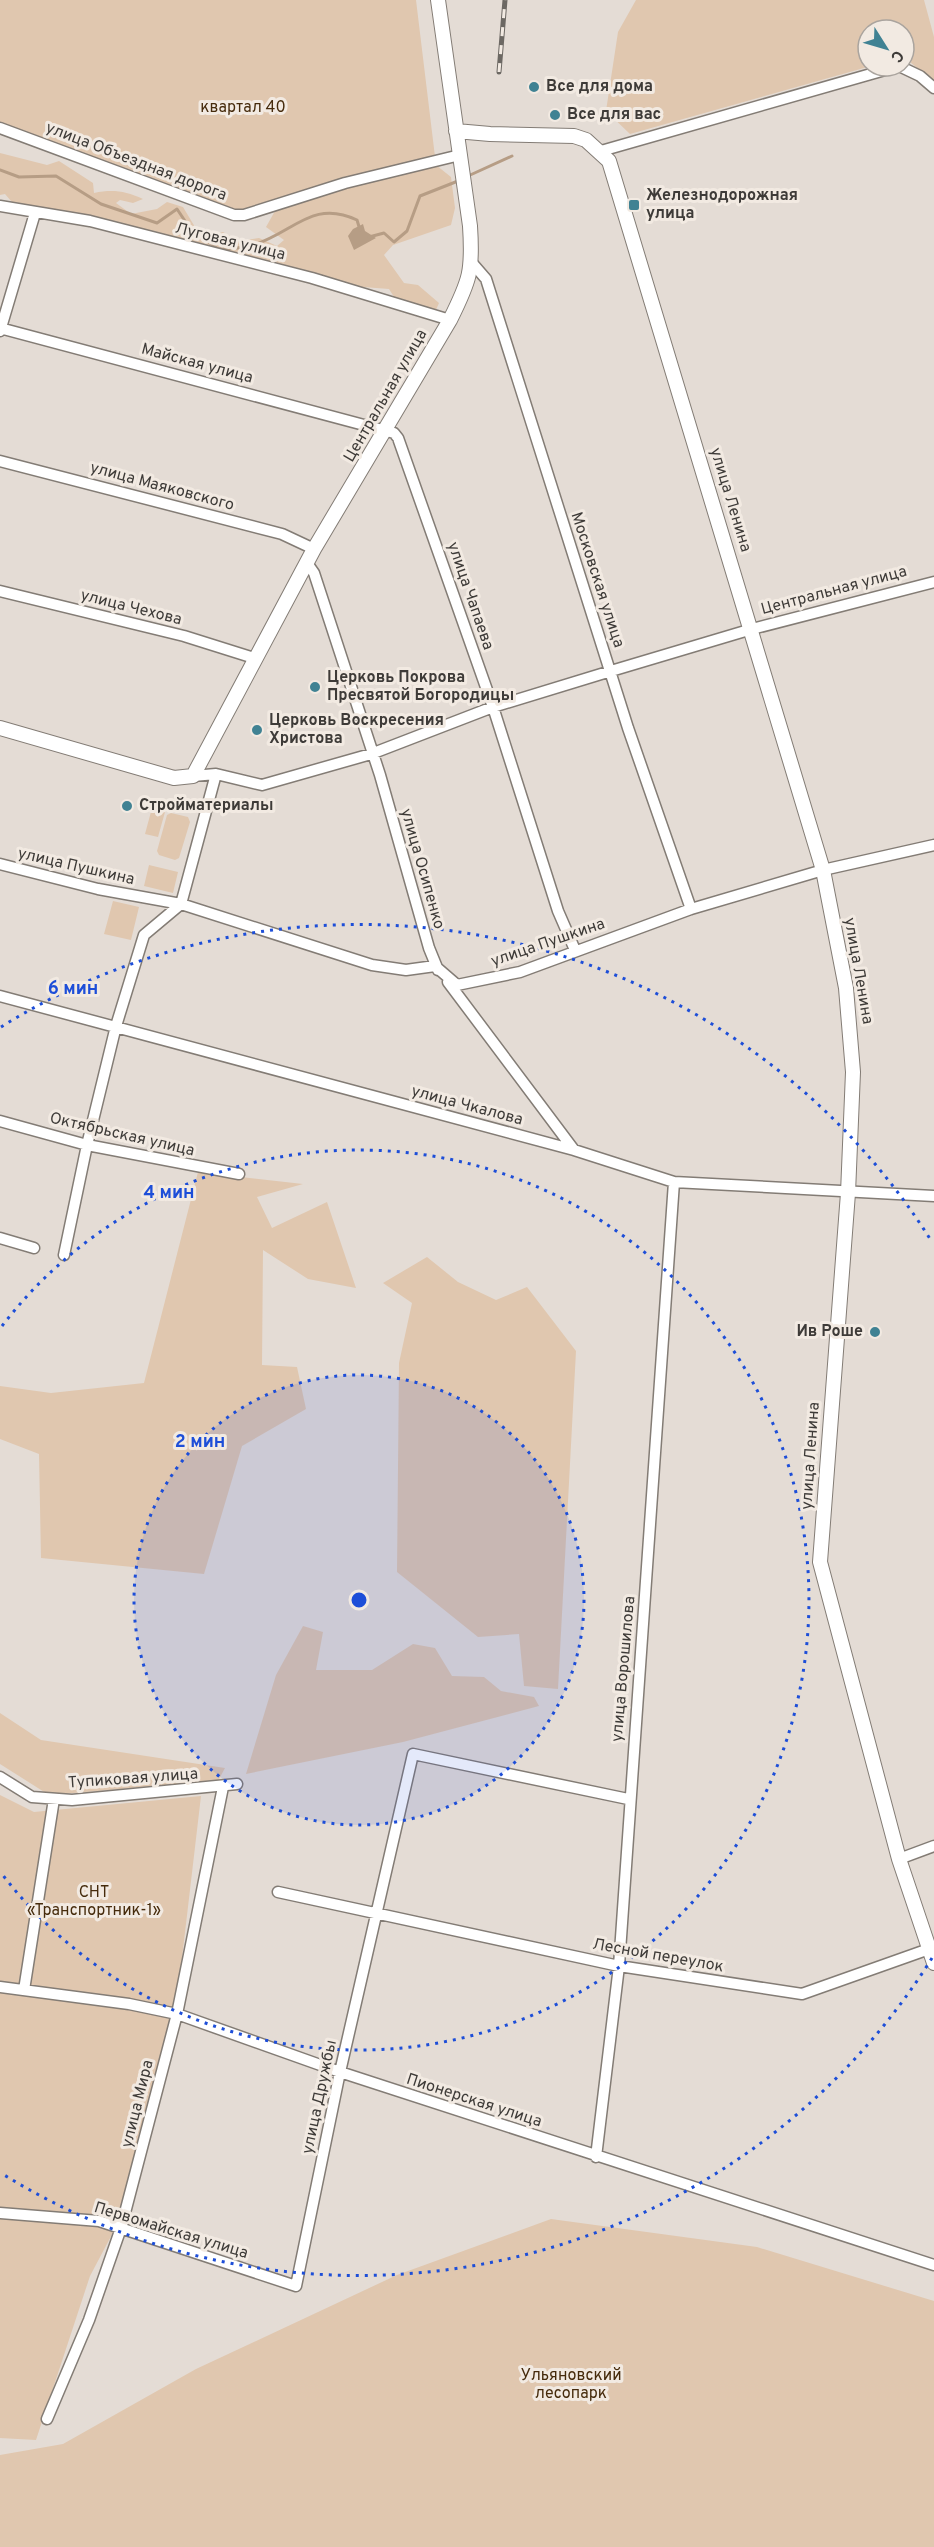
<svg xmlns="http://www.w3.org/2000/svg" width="934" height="2547" viewBox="0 0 934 2547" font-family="Overpass,sans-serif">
	<rect width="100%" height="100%" fill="#e4dcd5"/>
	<path fill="#e0c7af" d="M0,0h416l20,165 15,12 4,31 -4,17 -58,20 -9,10 20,28 14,2 21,18 -7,16 -31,-11 -12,-19 -26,-2 -16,6 -185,-57 -145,-28 -12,-14 -5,1v-42l47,12 12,-4 34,22 1,10c19,-4 31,-2 49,6l-10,4 -13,-3 -4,3 15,11 26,-5 10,-7 16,5 12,20 13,9 15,-4 16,9 20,-3 18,8 7,-6 -18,-13 9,-16 -39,10 -236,-89z
		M636,0h288l10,37v45l-30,-25v-27h-36v36h3l-241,68 -24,-23 12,-79z
		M152,808l13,4 -7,25 -13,-3z
		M171,813l17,4 2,5 -11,36 -4,2 -16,-5 -2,-4 10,-36z
		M149,865l29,7 -5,21 -29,-7z
		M113,901l26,6 -8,33 -27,-6z
		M198,1172l105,12 -46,13 15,31 55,-26 29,86 -48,-9 -45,-29 -1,115 35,2 9,42 -64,37 -38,128 -163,-16 -2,-104 -39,-15v-53l51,7 93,-10z
		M427,1257l31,25 38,18 31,-13 49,64 -18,338 -34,-3 -5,-52 -41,3 -81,-65 2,-209 13,-60 -29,-20z
		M303,1626l20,6 -7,38h56l41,-26 22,4 17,28 32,1 17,14 33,6 5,9 -136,36 -157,32 30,-99z
		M0,1713l41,27 184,28 -7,13 -169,14 -49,-31z
		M0,1795l34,17 167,-16 -25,213 -59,216 -27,51 -54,164 -36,-2z
		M551,2219l206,28 177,54v246h-934v-92l63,-11 133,-75 201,-94z"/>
	<path fill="#b69d85" d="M363,224l2,7 11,7 -22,12 -6,-14 5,-7z"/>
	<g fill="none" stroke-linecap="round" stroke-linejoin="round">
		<path stroke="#b69d85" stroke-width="3" d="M0,170l19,7 37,-1 45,28 56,19 20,-14 12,18 29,22c10,-1 22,0 32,-3 42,-11 61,-48 107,-26l3,10
			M468,176l44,-20
			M369,237l15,-4 10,9 13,-11 13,-35 38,-15"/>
		<defs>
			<path id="minor" d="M0,128l234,87h10l101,-32 115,-28
				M601,151l298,-85 21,10 14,12
				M0,206l90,15 222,57 138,42
				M473,264l13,15 142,449 63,181
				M0,328l394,105 4,5 95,269 65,204 17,39
				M0,331l35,-118
				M0,461l282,73 32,15
				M307,563l7,10 66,202 49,173 9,22
				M0,591l184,45 70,22
				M193,776l23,-2 46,11 109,-31 122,-47 118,-36 141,-42 182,-47
				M0,864l98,25 83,15 191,61 34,5 29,-4 22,19 63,-13 171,-63 132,-39 111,-25
				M448,982l126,168
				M0,996l574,154 100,32 260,14
				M0,1121l87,24 152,29
				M0,1238l34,10
				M64,1255l23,-110 29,-119 28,-91 37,-31 35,-130
				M0,1777l32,20 40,3 165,-16
				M899,1859l35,-13
				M278,1892l341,74 183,28 127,-45
				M0,1987l129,17 48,10 163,58 594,193
				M24,1990l30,-191
				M596,2157l23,-191 55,-784
				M0,2213l99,8 197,65 44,-214 73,-318 215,45
				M47,2419l42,-99 32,-92 56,-214 46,-227"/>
			<path id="tertiary" d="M456,131l34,3 84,2 12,4 23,21 214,709 23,118 7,84 -5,121 -28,369 79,297 35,104
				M0,728l174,50 19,-2 121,-227 136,-229c20,-40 23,-49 20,-94l-32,-226"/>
		</defs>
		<use href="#minor" stroke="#837c75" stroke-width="13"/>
		<use href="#tertiary" stroke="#837c75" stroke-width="16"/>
		<use href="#minor" stroke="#fff" stroke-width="10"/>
		<use href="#tertiary" stroke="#fff" stroke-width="14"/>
		<defs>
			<path id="rail" d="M499,72l6,-72"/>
		</defs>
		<use href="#rail" stroke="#6c6863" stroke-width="5"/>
		<use href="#rail" stroke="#f2eae2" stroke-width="3" stroke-dasharray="9" stroke-linecap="butt"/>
	</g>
	<circle cx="359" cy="1600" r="225" fill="#1d4ed8" fill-opacity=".12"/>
	<g fill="none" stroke="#1d4ed8" stroke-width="3" stroke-dasharray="3 6">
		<circle cx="359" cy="1600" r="225"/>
		<path d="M2 1326A450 450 0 1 1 2 1874"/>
		<path d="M932 1958A676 676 0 0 1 1 2173M1 1027A676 676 0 0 1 932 1242"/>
	</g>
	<g fill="#408293" stroke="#f2eae2" stroke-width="2">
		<circle cx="534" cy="87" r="6"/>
		<circle cx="555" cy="115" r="6"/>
		<rect x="628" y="199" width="12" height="12" rx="3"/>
		<circle cx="315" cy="687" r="6"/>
		<circle cx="257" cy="730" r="6"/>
		<circle cx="127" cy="806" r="6"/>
		<circle cx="875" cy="1332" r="6"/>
	</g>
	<g text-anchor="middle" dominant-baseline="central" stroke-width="6" stroke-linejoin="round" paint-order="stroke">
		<g font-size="16" font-weight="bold" fill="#3e3b38" stroke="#f2eae2" text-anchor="start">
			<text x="546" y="87">Все для дома</text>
			<text x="567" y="115">Все для вас</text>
			<text x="646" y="196">Железнодорожная<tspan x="646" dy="18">улица</tspan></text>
			<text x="327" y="678">Церковь Покрова<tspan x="327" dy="18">Пресвятой Богородицы</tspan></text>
			<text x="269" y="721">Церковь Воскресения<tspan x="269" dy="18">Христова</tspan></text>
			<text x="139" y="806">Стройматериалы</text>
			<text x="863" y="1332" text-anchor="end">Ив Роше</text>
		</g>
		<g font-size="16" fill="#462b0c" stroke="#f2eae2">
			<text x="243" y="108">квартал 40</text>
			<text x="94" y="1893">СНТ<tspan x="94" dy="18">«Транспортник-1»</tspan></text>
			<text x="571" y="2376">Ульяновский<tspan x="571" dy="18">лесопарк</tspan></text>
		</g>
		<g font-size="16" fill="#3e3b38" stroke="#f2eae2">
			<text transform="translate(136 162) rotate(21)">улица Объездная дорога</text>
			<text transform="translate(230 242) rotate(14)">Луговая улица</text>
			<text transform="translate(197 364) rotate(15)">Майская улица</text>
			<text transform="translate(386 396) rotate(-60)">Центральная улица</text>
			<text transform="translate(162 487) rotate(15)">улица Маяковского</text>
			<text transform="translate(730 500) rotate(73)">улица Ленина</text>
			<text transform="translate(597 580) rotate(72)">Московская улица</text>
			<text transform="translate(834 591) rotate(-15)">Центральная улица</text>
			<text transform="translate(470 596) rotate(71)">улица Чапаева</text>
			<text transform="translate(131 608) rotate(14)">улица Чехова</text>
			<text transform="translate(76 867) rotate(13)">улица Пушкина</text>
			<text transform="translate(422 869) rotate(74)">улица Осипенко</text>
			<text transform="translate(548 943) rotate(-19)">улица Пушкина</text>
			<text transform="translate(858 971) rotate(80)">улица Ленина</text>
			<text transform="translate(467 1106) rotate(15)">улица Чкалова</text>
			<text transform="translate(122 1135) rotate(13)">Октябрьская улица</text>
			<text transform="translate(811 1456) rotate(-86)">улица Ленина</text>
			<text transform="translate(624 1669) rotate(-85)">улица Ворошилова</text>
			<text transform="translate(133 1779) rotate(-4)">Тупиковая улица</text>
			<text transform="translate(658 1956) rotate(10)">Лесной переулок</text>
			<text transform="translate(320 2097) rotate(-78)">улица Дружбы</text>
			<text transform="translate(474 2101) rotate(18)">Пионерская улица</text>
			<text transform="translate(138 2104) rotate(-76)">улица Мира</text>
			<text transform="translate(171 2231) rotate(17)">Первомайская улица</text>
		</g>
	</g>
	<circle cx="359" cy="1600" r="9" fill="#1d4ed8" stroke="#f2eae2" stroke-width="3"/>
	<g font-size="18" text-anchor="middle" font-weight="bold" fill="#1d4ed8" stroke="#f2eae2" stroke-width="6" stroke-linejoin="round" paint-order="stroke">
		<text x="73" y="994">6 мин</text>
		<text x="169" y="1198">4 мин</text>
		<text x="200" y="1447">2 мин</text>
	</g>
	<g transform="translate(886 48) rotate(127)"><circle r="28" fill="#f2eae2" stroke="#aaa49e" stroke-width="1.5"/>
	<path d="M0-4.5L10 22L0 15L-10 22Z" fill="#408293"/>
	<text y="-9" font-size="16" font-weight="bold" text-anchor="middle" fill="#3e3b38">С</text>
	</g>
</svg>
